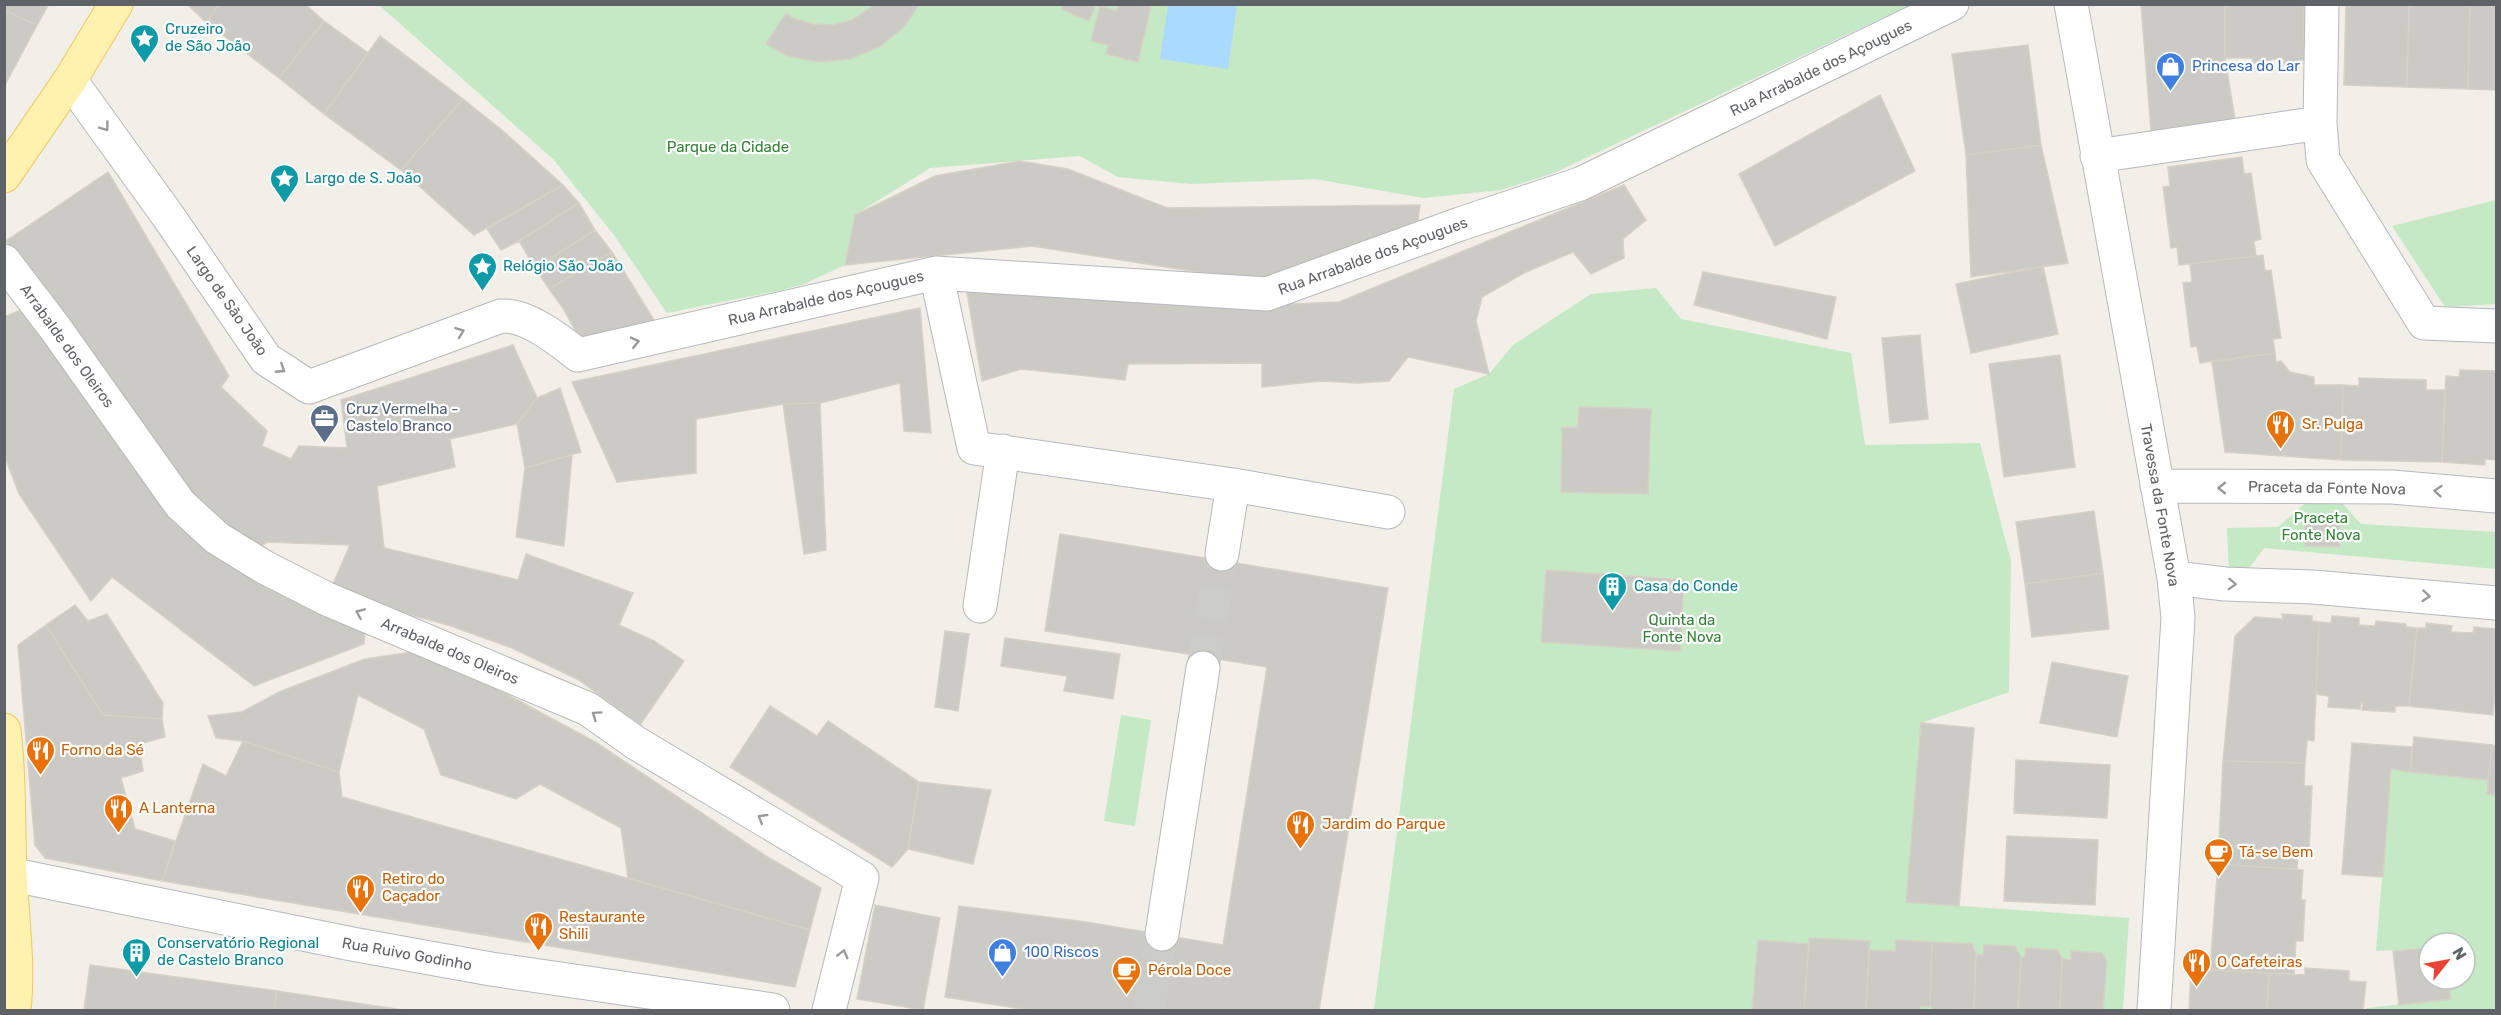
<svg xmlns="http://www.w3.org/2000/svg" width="2501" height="1015" viewBox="0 0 2501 1015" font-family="Rubik,sans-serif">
	<rect width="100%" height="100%" fill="#f1efe8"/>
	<path fill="#c5e8c5" d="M379,5h1531l-356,168 -53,17 -78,8 -108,-19 -124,5 -73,-7 -38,-21 -150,12 -75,47 -10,50 -41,19 -22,6 -115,23 -53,-78 -61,-76z
		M2496,200v104l-51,3 -53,-81z
		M1656,288l25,31 170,34 14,92 115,-2 31,118 -2,131 -88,31 -15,179 223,16 -6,92h-749l80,-621 35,-15 24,-29 78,-51z
		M2309,500l31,1 21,23 135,8v37l-232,-21 -17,23 -18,1 -2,-44 51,-1z
		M1121,715l30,5 -16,106 -31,-5z
		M2391,769l97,11 -1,14 9,1v215h-129v-2l83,-9 -2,-20h17v-36h-36v5l-53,3z"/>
	<path fill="#aadaff" d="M1168,5h69l-9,64 -68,-10z"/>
	<path fill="#cccac5" stroke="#d6d1c6" stroke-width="1.5" d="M4,4h45l-12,21 -33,-15z
		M187,4h32l-12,19z
		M219,4h86l19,17 -45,57 -72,-55z
		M876,4h43l-15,23 -25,20 -29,12 -31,3 -31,-6 -22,-12 20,-31 7,5 20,6 20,1 19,-5z
		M1063,4h33l-7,17 -28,-12z
		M1119,4l32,2 -13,56 -32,-8 2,-9 -17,-4 9,-35 17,5z
		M2141,4h84v54l10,61 -84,12z
		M2225,4h79v56h-4v4h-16v-5h-13v4h-19l1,-5h-28z
		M2346,4h63l-2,83 -63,-2z
		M2409,4l61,1 -2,84 -61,-2z
		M2470,5l26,1v84l-28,-1z
		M4,10l33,15 -33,62z
		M324,21l44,32 -44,61 -45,-36z
		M380,36l83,63 -62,71 -77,-56z
		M2028,45l13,100 -75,10 -14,-101z
		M1880,95l35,76 -140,75 -36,-72z
		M463,99l40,32 60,54 -89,50 -73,-65z
		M2041,145l27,118 -97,14 -5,-122z
		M2242,157l2,17 7,-1 10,66 -7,2 2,15 -77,9 -2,-18 -6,1 -8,-61 7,-1 -2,-19z
		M1019,161l49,8 99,39 253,-3 -4,30 -148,48 -236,-37 -187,19 10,-50 80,-39z
		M108,172l121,204 -8,11 46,44 -5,15 29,13 8,-13 48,2 -6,-48 172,-55 24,53 -20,26 -67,15 5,28 -78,19 7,62 134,32 8,-26 107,39 -14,32 35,16 30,20 -44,64 -61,-45 -67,-32 -64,-23 -119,-32 21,-48 -83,-3 -9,7 -91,-70 -161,-238z
		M563,185l16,18 -60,38 -18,9 -14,-21z
		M1624,185l22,35 -23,19 1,19 -33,16 -18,-22 -47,20 -44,25 -6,24 13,53 -81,-17 -19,24 -31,2 -37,-2 -59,6v-24l-134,1 -3,16 -104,-11 -39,12 -16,-94 303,18 70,-3z
		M579,203l16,27 -60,38 -16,-27z
		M595,230l17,22 -63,37 -14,-21z
		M612,252l42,68 -70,27 -21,-39 -14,-19z
		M2263,255l2,16 6,-1 10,68 -8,1 2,14 -75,10 -3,-17 -6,1 -8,-64 9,-1 -2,-18z
		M2043,266l15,68 -87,19 -15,-69z
		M1703,272l133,25 -9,42 -133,-34z
		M33,305l140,216 73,48 120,50 -2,25 -110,42 -142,-109 -21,24 -72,-107 -15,-40v-137z
		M920,308l11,125 -27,-2 -4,-48 -80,20 -37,1 -87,15v54l-79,9 -45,-100z
		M1920,335l8,84 -38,4 -8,-85z
		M2275,353l1,9 5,-1 9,11 24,5v8h29l-2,75 -116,-8 -13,-90z
		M2060,355l15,112 -71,10 -15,-113z
		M2460,370l36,1v89l-11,-1v6l-43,-3 4,-86 13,1z
		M2359,378l67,2v10h19l-3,72 -101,-2 2,-75 16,1z
		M560,388l21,64 -56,16 -8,-44 20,-26z
		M820,403l6,147 -22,4 -21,-150z
		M1579,407l72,2 -3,85 -87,-2 1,-65 16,1z
		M572,455l-8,91 -48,-9 9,-69z
		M2094,511l9,62 -78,11 -9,-62z
		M2305,524l35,1v22l-35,-1z
		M1060,534l328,54 -69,422h-289l-85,-13 14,-91 127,16 137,23 44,-278 -222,-36z
		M1546,570l138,10 -4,71 -139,-9z
		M2103,573l6,56 -77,8 -7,-53z
		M75,605l13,16 19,-7 56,89 -1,16 -59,-4 -57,-90z
		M2282,614l30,2v5l7,1 -5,119 -7,-1 -2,23 -82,-2 12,-125 20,-19 28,2z
		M2332,616l27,2v7l16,1 1,-5 30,3v3l11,1 -8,78h-14v6l-33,-2 1,-8h-2l-1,7 -32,-2 1,-11 -13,-2 3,-72 12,1z
		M2426,623l26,3 -1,6 22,1 1,-6 22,2v52l-3,34 -84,-9 8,-78h9z
		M46,625l57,90 59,4 3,18 -26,7 4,27 -22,7 14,51 40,12 -13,40 -117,-23 -10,-13 -17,-200z
		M945,631l24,3 -11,77 -23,-4z
		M1005,638l115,16 -7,45 -49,-8 3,-15 -66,-10z
		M425,650l172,93 169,113 55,32 -11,42 -182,-52 -7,-50 -81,-44 -24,15 -75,-24 -17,-46 -66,-34 -19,77 -96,-31 -27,-3 -8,-22 34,-4 37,-20 86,-33z
		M2052,662l76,14 -11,61 -77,-14z
		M770,706l47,30 11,-15 91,61 -11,67 -16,18 -162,-100z
		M1921,723l53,5 -15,178 -53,-4z
		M2414,737l78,8 -4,35 -78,-8z
		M243,741l96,31 3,25 468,133 -15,57 -633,-106 41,-117 23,12z
		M2352,743l60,4 -2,25 -19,-3 -8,108 -41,-3z
		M2492,745l4,1v49l-9,-1z
		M2016,760l94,5 -3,53 -93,-5z
		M2223,761l82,2 -1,23h8l-3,67 -11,-1 -1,17 -79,-5z
		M919,782l72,8 -18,74 -65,-15z
		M2007,836l91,4 -3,65 -91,-4z
		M2218,864l85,6 -2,30h4l-2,41h-7l-2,33 -84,-4z
		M875,905l65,13 -17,92 -66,-11z
		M1809,938l61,3 -4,69h-62z
		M1758,940l51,4 -5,66h-52z
		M1896,940l36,2 -2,65 -9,-1 -1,4h-54l3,-60 26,1z
		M1932,942l40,2 4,10 -2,55 -40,1 -4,-3z
		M1984,945l31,1 6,11 -3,53h-42l-2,-1 2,-55 7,1z
		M2026,948l32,2 4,9 -2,51h-42l3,-53h4z
		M2429,948v31h19l3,20 -52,6 -6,-54z
		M2071,951l31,2 5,8 -4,49h-43l2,-51 9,1z
		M90,965l187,26 -3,19h-190z
		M2305,968l44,3v10l17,1 -3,28h-96l2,-37 36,2z
		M2191,969l78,4 -2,37h-78z
		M277,991l126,19h-129z"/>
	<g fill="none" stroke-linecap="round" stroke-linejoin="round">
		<path stroke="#ccccc8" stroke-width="33" stroke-dasharray="33 16" stroke-linecap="butt" d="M1203,668l19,-114
			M1148,1010l14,-76"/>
		<defs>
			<path id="minor" d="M2071,4l103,574 4,40 -24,392
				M70,80l98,136 98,143 43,28 192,-71c25,-2 57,23 77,39l358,-82 331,21 193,-70 120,-40 372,-180
				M2320,123l3,37 101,163 72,3
				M2097,156l223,-33 2,-119
				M4,261l51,67 125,176 37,34 47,29 63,32 261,110 48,34 226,135 -33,132
				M936,273l38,175 259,37 -11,69
				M1233,485l155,27
				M2157,486l235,1 104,9
				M2174,578l51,6 88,3 183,16
				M980,606l23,-155
				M4,873l348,71 139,25 282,41
				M1162,934l41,-266"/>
			<path id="major" d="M4,176l66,-96 46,-76
				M4,730c6,47 4,95 6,143 2,46 9,91 4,137"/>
		</defs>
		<use href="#minor" stroke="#b5b8bc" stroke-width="35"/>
		<use href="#major" stroke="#f2c960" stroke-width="35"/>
		<use href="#minor" stroke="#fff" stroke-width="33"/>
		<use href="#major" stroke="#fff2af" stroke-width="33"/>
	</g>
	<defs><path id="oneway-chevron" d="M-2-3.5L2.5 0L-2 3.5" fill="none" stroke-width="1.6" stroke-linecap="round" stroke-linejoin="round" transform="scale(1.5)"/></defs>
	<g stroke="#979a9d">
		<use href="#oneway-chevron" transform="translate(105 127) rotate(54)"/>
		<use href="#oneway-chevron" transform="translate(460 332) rotate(-20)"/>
		<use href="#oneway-chevron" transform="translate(635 342) rotate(-13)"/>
		<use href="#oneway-chevron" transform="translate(281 369) rotate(33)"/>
		<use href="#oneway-chevron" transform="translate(2222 488) rotate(180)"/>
		<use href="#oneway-chevron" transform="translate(2438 491) rotate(-175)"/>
		<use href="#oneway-chevron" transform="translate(2232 584) rotate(2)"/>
		<use href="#oneway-chevron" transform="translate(2426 596) rotate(5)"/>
		<use href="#oneway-chevron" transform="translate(360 613) rotate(-157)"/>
		<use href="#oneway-chevron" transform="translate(596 715) rotate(-145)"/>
		<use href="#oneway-chevron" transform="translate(762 818) rotate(-149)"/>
		<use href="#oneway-chevron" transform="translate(843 954) rotate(-76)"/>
	</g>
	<defs>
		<symbol id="sight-pin" viewBox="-11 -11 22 30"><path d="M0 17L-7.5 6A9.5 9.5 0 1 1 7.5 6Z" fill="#0f9aa8" stroke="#fff"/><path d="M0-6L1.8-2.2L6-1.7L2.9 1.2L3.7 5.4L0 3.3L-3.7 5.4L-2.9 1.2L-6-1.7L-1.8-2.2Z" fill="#fff"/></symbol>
		<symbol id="shop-pin" viewBox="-11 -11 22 30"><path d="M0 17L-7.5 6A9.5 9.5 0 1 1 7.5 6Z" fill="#3f7fe0" stroke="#fff"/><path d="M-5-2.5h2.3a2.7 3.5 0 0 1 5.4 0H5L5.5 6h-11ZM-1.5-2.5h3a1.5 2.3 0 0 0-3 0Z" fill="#fff"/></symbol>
		<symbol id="office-pin" viewBox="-11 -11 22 30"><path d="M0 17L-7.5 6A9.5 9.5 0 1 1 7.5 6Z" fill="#5c6f8a" stroke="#fff"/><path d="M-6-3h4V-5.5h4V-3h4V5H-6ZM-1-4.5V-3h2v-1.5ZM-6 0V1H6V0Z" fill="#fff"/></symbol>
		<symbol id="restaurant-pin" viewBox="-11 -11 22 30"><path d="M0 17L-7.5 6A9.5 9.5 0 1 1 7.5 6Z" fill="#e8710a" stroke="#fff"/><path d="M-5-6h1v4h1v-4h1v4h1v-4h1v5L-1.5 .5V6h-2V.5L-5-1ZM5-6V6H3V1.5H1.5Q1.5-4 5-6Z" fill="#fff"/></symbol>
		<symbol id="building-pin" viewBox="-11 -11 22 30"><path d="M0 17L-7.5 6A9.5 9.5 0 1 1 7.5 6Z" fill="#0f9aa8" stroke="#fff"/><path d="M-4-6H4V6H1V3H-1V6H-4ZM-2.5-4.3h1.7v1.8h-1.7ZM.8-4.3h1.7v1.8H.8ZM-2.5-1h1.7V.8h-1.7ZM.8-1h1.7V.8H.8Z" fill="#fff"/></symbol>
		<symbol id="cafe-pin" viewBox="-11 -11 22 30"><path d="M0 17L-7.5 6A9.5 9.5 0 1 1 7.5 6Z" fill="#e8710a" stroke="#fff"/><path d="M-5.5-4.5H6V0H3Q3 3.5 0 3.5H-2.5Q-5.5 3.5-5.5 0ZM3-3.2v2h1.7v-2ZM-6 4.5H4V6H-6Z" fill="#fff"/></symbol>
	</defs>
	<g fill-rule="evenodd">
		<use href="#sight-pin" x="128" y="22" width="33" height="45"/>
		<use href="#shop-pin" x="2154" y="50" width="33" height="45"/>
		<use href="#sight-pin" x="268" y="162" width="33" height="45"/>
		<use href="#sight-pin" x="466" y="250" width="33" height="45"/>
		<use href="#office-pin" x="308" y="402" width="33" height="45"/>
		<use href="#restaurant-pin" x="2264" y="408" width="33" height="45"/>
		<use href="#building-pin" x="1596" y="570" width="33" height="45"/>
		<use href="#restaurant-pin" x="24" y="734" width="33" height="45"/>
		<use href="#restaurant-pin" x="102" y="792" width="33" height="45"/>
		<use href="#restaurant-pin" x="1284" y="808" width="33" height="45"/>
		<use href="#cafe-pin" x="2202" y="836" width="33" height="45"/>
		<use href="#restaurant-pin" x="344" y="872" width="33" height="45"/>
		<use href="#restaurant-pin" x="522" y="910" width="33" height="45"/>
		<use href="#building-pin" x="120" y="936" width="33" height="45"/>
		<use href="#shop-pin" x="986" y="936" width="33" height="45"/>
		<use href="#restaurant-pin" x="2180" y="946" width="33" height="45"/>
		<use href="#cafe-pin" x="1110" y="954" width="33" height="45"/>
	</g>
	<g text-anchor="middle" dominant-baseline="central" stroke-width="4.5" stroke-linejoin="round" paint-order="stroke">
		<g font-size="15" fill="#0d838f" stroke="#fff" text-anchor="start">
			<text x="165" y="29">Cruzeiro<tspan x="165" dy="17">de São João</tspan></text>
			<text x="305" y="178">Largo de S. João</text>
			<text x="503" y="266">Relógio São João</text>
			<text x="1634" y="586">Casa do Conde</text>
			<text x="157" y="943">Conservatório Regional<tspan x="157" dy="17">de Castelo Branco</tspan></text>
		</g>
		<g font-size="15" fill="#366cbe" stroke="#fff" text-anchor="start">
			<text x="2192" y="66">Princesa do Lar</text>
			<text x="1024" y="952">100 Riscos</text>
		</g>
		<g font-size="15" fill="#5f6368" stroke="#fff">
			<text transform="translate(1821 68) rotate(-26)">Rua Arrabalde dos Açougues</text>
			<text transform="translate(1373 256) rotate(-20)">Rua Arrabalde dos Açougues</text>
			<text transform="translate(826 298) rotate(-13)">Rua Arrabalde dos Açougues</text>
			<text transform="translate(227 301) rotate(55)">Largo de São João</text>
			<text transform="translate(67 346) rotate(54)">Arrabalde dos Oleiros</text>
			<text transform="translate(2327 488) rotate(1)">Praceta da Fonte Nova</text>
			<text transform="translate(2160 505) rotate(80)">Travessa da Fonte Nova</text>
			<text transform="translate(450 651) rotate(23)">Arrabalde dos Oleiros</text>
			<text transform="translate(407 954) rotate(10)">Rua Ruivo Godinho</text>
		</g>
		<g font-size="15" fill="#348238" stroke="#fff">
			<text x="728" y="147">Parque da Cidade</text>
			<text x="2321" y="518">Praceta<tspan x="2321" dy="17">Fonte Nova</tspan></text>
			<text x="1682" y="620">Quinta da<tspan x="1682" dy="17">Fonte Nova</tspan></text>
		</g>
		<g font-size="15" fill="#4e5e75" stroke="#fff" text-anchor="start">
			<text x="346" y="409">Cruz Vermelha -<tspan x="346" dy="17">Castelo Branco</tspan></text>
		</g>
		<g font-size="15" fill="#c56008" stroke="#fff" text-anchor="start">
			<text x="2302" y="424">Sr. Pulga</text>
			<text x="61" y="750">Forno da Sé</text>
			<text x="139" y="808">A Lanterna</text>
			<text x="1322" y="824">Jardim do Parque</text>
			<text x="2239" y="852">Tá-se Bem</text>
			<text x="382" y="879">Retiro do<tspan x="382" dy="17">Caçador</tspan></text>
			<text x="559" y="917">Restaurante<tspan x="559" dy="17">Shili</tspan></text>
			<text x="2217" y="962">O Cafeteiras</text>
			<text x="1148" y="970">Pérola Doce</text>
		</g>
	</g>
	<rect width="2501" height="1015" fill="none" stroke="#5f6368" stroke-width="12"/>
	<g transform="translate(2447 961) rotate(59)"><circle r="28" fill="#ffffff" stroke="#bfc1c3" stroke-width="1.5"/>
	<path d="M0-4.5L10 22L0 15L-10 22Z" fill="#ea4335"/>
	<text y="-9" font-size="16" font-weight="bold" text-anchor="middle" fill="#5f6368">N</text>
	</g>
</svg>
